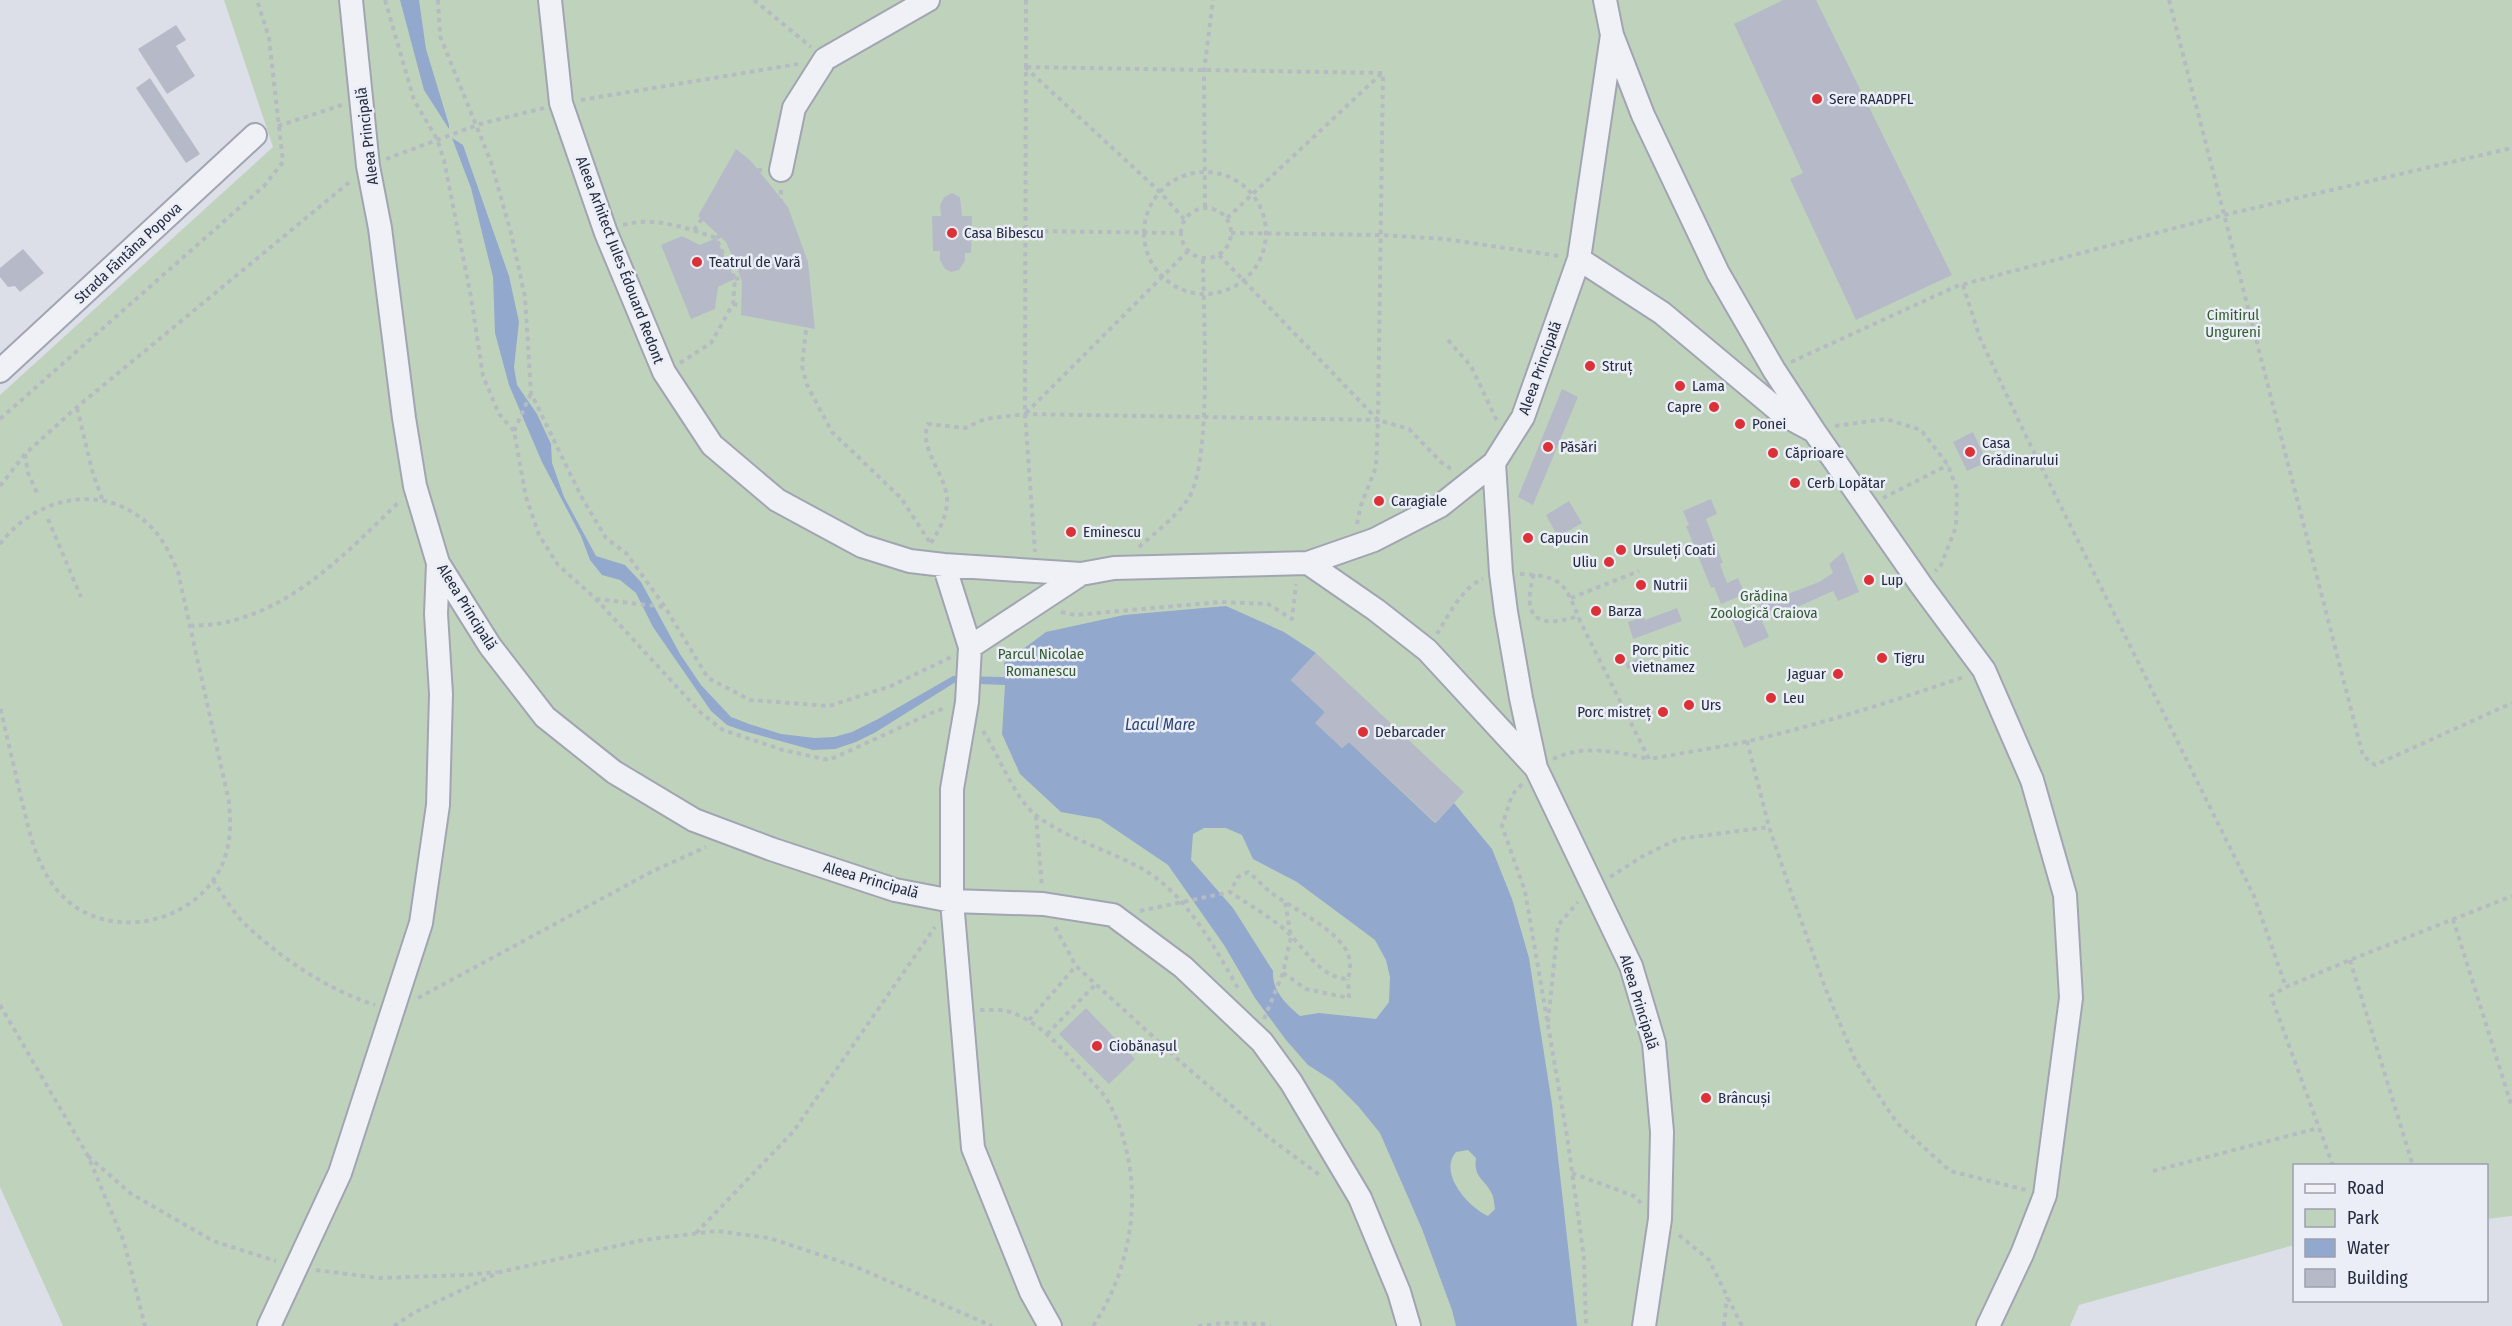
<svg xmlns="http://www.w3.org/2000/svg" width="2512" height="1326" viewBox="0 0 2512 1326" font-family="'Fira Sans Condensed',sans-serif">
	<rect width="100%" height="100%" fill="#dcdfe8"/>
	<path fill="#bfd3bc" d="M224,0h2288v1216l-25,3 -1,-53h-192v79l-215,60 -9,21h-2007l-63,-139v-792l273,-248z"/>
	<path fill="#92a8cd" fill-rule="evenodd" d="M400,0h19l7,49 23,76v4l-25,-39z
		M452,138l11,7 46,131 10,46 -5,45 3,18 20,29 14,30 1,19 12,34 32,59 29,9 16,17 39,72 21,31 30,32 18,7 32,10 34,4 19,-1 18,-5 26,-13 75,-43 51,1v-14l42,-31 78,-17 102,-9 58,26 32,21 -25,27 34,32 -9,11 26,25 7,-6 86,81 19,-20 38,46 20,50 17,59 23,146 25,222h-121l-4,-16 -30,-81 -42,-96 -22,-27 -25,-25 -25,-16 -22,-25 -31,-42 -31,-53 -56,-80 -68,-46 -39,-7 -41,-38 -18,-40 3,-49 -51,-2 -78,49 -20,10 -21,7 -22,1 -69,-19 -17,-6 -16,-14 -58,-84 -17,-34 -16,-13 -18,-5 -12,-15 -9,-24 -39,-74 -33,-77 -14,-52 -2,-56 -22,-89zM1204,828h22l16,7 11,24 44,23 78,58 11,20 4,17 -1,25 -13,17 -57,-6 -19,3c-14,-12 -28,-25 -27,-45l-40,-63 -42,-48 2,-26zM1468,1150l8,8c-3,20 9,21 16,36 2,4 2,10 3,15l-7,7c-20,-9 -50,-43 -32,-64z"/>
	<path fill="#b6bac8" d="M1783,0h33l136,275 -96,45 -66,-141 13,-6 -69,-149z
		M176,25l10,15 -10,6 19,30 -28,18 -29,-45z
		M150,78l50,76 -14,9 -50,-75z
		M736,149l14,11 38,47 20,55 7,67 -74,-14 1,-34 -8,-21 -8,-18 -28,-26z
		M952,193l8,4 2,19h10l-1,37h-6v8l-6,9 -8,2 -6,-3 -5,-9v-9h-7l-1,-35h9l-1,-11 4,-8z
		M682,236l18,9 16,-7 19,41 -17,8 -3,22 -24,10 -30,-74z
		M23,249l21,24 -24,19 -5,-6 -7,1 -8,-10v-9z
		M1562,389l16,8 -45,108 -15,-8z
		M1973,432l14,30 -20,9 -14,-29z
		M1711,499l6,15 -11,5 17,44 -3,1 7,19 11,-5 7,16 -24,10 -7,-17 -3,1 -25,-62 3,-1 -6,-14z
		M1569,501l13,22 -24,14 -12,-22z
		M1843,552l16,40 -21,9 -5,-10 -67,30 -7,-16 60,-23 14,-9 -4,-9z
		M1756,607l13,30 -25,11 -13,-31z
		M1677,608l5,13 -49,18 -5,-17 16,-5 1,3z
		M1316,653l148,139 -28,31 -87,-81 -7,6 -27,-25 10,-11 -34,-32z
		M1640,658l2,7 -15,4 -1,-6z
		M1086,1008l49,51 -26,25 -50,-50z"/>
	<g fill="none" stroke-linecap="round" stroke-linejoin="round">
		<defs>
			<path id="street" d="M351,0l17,166 12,62 24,190 11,68 23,77 52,83 55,71 69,55 80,48 77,29 124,41 57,11 91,3 70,11 70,52 79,75 29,40 69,116 39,94 10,34
				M550,0l11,103 45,130 58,139 48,73 65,55 85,46 48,15 34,4 137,9 33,-6 194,-5 68,47 51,40 109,118
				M1605,0l7,35 -33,224 -56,158 -29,46 7,110 5,39 15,86 15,70 95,198 23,77 8,89 -2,87 -16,107
				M1612,35l31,80 75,158 56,97 40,61 107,154 63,85 48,110 33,115 6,103 -26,197 -23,59 -34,72
				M781,170l13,-62 31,-49 103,-59
				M1579,259l83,54 122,102 28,15
				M0,371l255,-236
				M1308,563l66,-23 66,-34 54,-43
				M944,565l26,82 -3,55 -15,87v112l21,247 58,144 19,34
				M970,647l111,-73
				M269,1326l71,-153 81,-250 17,-118 3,-111 -5,-80 2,-51"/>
		</defs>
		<use href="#street" stroke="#a1a5b2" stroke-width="26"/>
		<path stroke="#b6bac3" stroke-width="4" stroke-dasharray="4.5 4.5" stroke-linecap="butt" d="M385,0l29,100 23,39 7,21 27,137 12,79 16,38 15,17 12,66 13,38 19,30 37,33 106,115 22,17 60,20 46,10 105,-48 11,-4
			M438,0l2,36 51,126 20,71 14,64 6,96 50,103 25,42 21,16 38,53 43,71 42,22 79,6 62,-20 60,-29
			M754,0l57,47
			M1026,0l-1,414 10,138
			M2169,0l194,756 12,9 137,-62
			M1025,67l135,125 24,27
			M581,100l217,-36
			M278,126l64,-21
			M386,159l94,-35 64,-16
			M1144 233a61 61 0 1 1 122 0a61 61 0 1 1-122 0Z
			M781,190v11l11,28 7,27 9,57 -6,53 5,19 25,47 69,66 30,46
			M1205,207l-1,-136 9,-71
			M1181 233a25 25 0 1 1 50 0a25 25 0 1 1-50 0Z
			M1227,218l155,-145
			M623,225c31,-9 64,3 93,13l19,41 -2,25 -22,39 -31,20
			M694,230l47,-66 12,6h10
			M1026,231l154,2
			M1231,233l150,2 64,4 114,17
			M716,238l65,-37
			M1219,255l159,165 31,9 32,33 13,9
			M735,279l65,-15
			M1963,285l17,53 44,94 230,464 32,91
			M733,304l74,16
			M1448,340l23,26 26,55
			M1791,362l166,-76 267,-71 288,-67
			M77,408l16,66 10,27
			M1026,413l162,-162
			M0,419l264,-233 19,-24 -14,-124 -12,-38
			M1835,426l51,-7 35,11 27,35 9,25 -1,37 -15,38 -6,6
			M514,431l17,-38
			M25,454l3,19 10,22
			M0,486l25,-32 52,-47 275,-227
			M1883,498l65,-33
			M48,519l33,78
			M1357,524l4,-19 15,-38 2,-47
			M931,543c8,-13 16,-26 16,-43 0,-25 -29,-51 -19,-76l37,4 20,-9 40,-5 353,6 5,-347 -358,-6
			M0,544c35,-47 104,-63 149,-19 14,13 21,29 29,47l51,230c2,22 2,42 -7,63 -28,62 -121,79 -165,25 -22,-27 -28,-60 -36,-93 -7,-30 -14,-60 -21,-90
			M1139,547c17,-15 37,-30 49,-48 25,-37 15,-191 15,-241
			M1520,574c42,2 45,9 60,47l69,138c33,-6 67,-11 100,-18 73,-17 144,-40 215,-64
			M1534,574c-13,43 3,56 44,42
			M1571,598l68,-27
			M596,599l69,8
			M1061,612l14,3 145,-13 48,2 24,15 4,-35
			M190,626c12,-1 25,-1 37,-4 72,-17 122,-72 173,-121
			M1437,634c11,-18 26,-48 46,-55
			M983,731c16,24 32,69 54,85 32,24 73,34 107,54 41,23 72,79 95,120
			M1747,741l22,86 23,68 34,95 30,72 41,61 53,48 76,19
			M1553,759c30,-15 65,-7 96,0
			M1522,784l-10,11 -10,31 23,65 42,245 17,122 2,68
			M1036,816l6,70
			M1610,877l33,-21 35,-17 91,-12
			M213,880c10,15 20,33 33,45 36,34 82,65 129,80
			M1140,911l90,-19c18,12 37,23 54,37 19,16 36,50 64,50 3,-10 3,-22 -3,-31 -16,-23 -54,-40 -76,-57 -7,-6 -13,-13 -21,-19l-10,5 -8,15
			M2453,919l59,188
			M1055,927l21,39 107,98 85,73 53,39
			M2350,960l63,206
			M1283,973l23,16 43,9 -1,-19
			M418,998l235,-127 53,-24
			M0,1005l88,151 36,86 21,84
			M980,1010c9,0 19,-1 27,1 28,8 49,31 68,52 11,13 27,27 35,42 36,71 26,156 -17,221
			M1264,1019l19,-46 8,-36 -6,-36
			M1029,1020l47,-54
			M1548,1022l10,-97 20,-23
			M1047,1034l49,-50
			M88,1156l42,37 83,48 63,20
			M2333,1166l-62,-170 15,-9 64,-27 162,-64
			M2153,1171l166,-43
			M1572,1173l62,23 7,7
			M696,1233l97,-101 142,-205
			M1679,1235l30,25 33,66
			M316,1270l63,8 86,-3 32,-3
			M394,1326l21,-14 85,-40 143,-32 74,-9 52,7 85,28 138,60
			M1198,1326l25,-3 44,1 3,2
			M1724,1326l3,-29"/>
		<use href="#street" stroke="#eff1f6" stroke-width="22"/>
	</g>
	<g fill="#dd3138" stroke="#ebeef6" stroke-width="2">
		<circle cx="1817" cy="99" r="6"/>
		<circle cx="952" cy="233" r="6"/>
		<circle cx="697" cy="262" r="6"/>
		<circle cx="1590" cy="366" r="6"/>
		<circle cx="1680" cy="386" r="6"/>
		<circle cx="1714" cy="407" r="6"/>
		<circle cx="1740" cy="424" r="6"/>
		<circle cx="1548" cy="447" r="6"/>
		<circle cx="1970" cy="452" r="6"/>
		<circle cx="1773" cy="453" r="6"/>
		<circle cx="1795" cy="483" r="6"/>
		<circle cx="1379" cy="501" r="6"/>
		<circle cx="1071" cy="532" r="6"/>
		<circle cx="1528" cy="538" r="6"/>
		<circle cx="1621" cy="550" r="6"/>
		<circle cx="1609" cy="562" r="6"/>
		<circle cx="1869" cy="580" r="6"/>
		<circle cx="1641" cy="585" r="6"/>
		<circle cx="1596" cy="611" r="6"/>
		<circle cx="1882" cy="658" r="6"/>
		<circle cx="1620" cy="659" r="6"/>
		<circle cx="1838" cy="674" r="6"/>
		<circle cx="1771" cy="698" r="6"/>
		<circle cx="1689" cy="705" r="6"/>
		<circle cx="1663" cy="712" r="6"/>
		<circle cx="1363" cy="732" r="6"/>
		<circle cx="1097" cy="1046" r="6"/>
		<circle cx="1706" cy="1098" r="6"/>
	</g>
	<g text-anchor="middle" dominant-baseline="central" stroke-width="5" stroke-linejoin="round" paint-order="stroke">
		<g font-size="15" fill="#242b40" stroke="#ebeef6" text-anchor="start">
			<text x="1829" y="99">Sere RAADPFL</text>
			<text x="964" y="233">Casa Bibescu</text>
			<text x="709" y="262">Teatrul de Vară</text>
			<text x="1602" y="366">Struț</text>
			<text x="1692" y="386">Lama</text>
			<text x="1702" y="407" text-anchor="end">Capre</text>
			<text x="1752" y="424">Ponei</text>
			<text x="1982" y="443">Casa<tspan x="1982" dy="17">Grădinarului</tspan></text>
			<text x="1560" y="447">Păsări</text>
			<text x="1785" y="453">Căprioare</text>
			<text x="1807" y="483">Cerb Lopătar</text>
			<text x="1391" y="501">Caragiale</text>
			<text x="1083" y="532">Eminescu</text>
			<text x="1540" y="538">Capucin</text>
			<text x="1633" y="550">Ursuleți Coati</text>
			<text x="1597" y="562" text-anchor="end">Uliu</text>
			<text x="1881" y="580">Lup</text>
			<text x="1653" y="585">Nutrii</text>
			<text x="1608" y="611">Barza</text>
			<text x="1632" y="650">Porc pitic<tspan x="1632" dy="17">vietnamez</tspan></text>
			<text x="1894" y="658">Tigru</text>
			<text x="1826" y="674" text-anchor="end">Jaguar</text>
			<text x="1783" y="698">Leu</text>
			<text x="1701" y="705">Urs</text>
			<text x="1651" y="712" text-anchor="end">Porc mistreț</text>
			<text x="1375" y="732">Debarcader</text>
			<text x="1109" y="1046">Ciobănașul</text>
			<text x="1718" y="1098">Brâncuși</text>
		</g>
		<g font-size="15" fill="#242b40" stroke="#ebeef6">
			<text transform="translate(367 136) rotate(-97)">Aleea Principală</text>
			<text transform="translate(128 253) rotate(-43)">Strada Fântâna Popova</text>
			<text transform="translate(620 260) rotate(69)">Aleea Arhitect Jules Édouard Redont</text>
			<text transform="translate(1540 368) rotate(-70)">Aleea Principală</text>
			<text transform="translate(467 607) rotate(58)">Aleea Principală</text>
			<text transform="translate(871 880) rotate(16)">Aleea Principală</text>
			<text transform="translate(1639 1002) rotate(73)">Aleea Principală</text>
		</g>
		<g font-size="15" fill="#335d30" stroke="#ebeef6">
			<text x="2233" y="315">Cimitirul<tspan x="2233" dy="17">Ungureni</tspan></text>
			<text x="1764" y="596">Grădina<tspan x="1764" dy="17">Zoologică Craiova</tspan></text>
			<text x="1041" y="654">Parcul Nicolae<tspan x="1041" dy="17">Romanescu</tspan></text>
		</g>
		<g font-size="16" font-style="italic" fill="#2a4478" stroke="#ebeef6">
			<text x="1160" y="724">Lacul Mare</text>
		</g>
	</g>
	<rect x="2293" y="1164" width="195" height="138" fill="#ebeef6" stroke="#9ba0ad" stroke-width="1.5"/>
	<rect x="2305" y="1184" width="30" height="9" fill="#eff1f6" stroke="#9ba0ad" stroke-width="1.5"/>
	<text x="2347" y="1194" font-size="18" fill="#242b40">Road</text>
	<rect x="2305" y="1209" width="30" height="18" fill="#bfd3bc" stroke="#9ba0ad" stroke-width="1.5"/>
	<text x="2347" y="1224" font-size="18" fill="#242b40">Park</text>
	<rect x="2305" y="1239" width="30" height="18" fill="#92a8cd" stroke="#9ba0ad" stroke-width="1.5"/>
	<text x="2347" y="1254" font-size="18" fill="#242b40">Water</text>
	<rect x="2305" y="1269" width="30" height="18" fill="#b6bac8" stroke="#9ba0ad" stroke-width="1.5"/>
	<text x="2347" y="1284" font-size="18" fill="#242b40">Building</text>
</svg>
